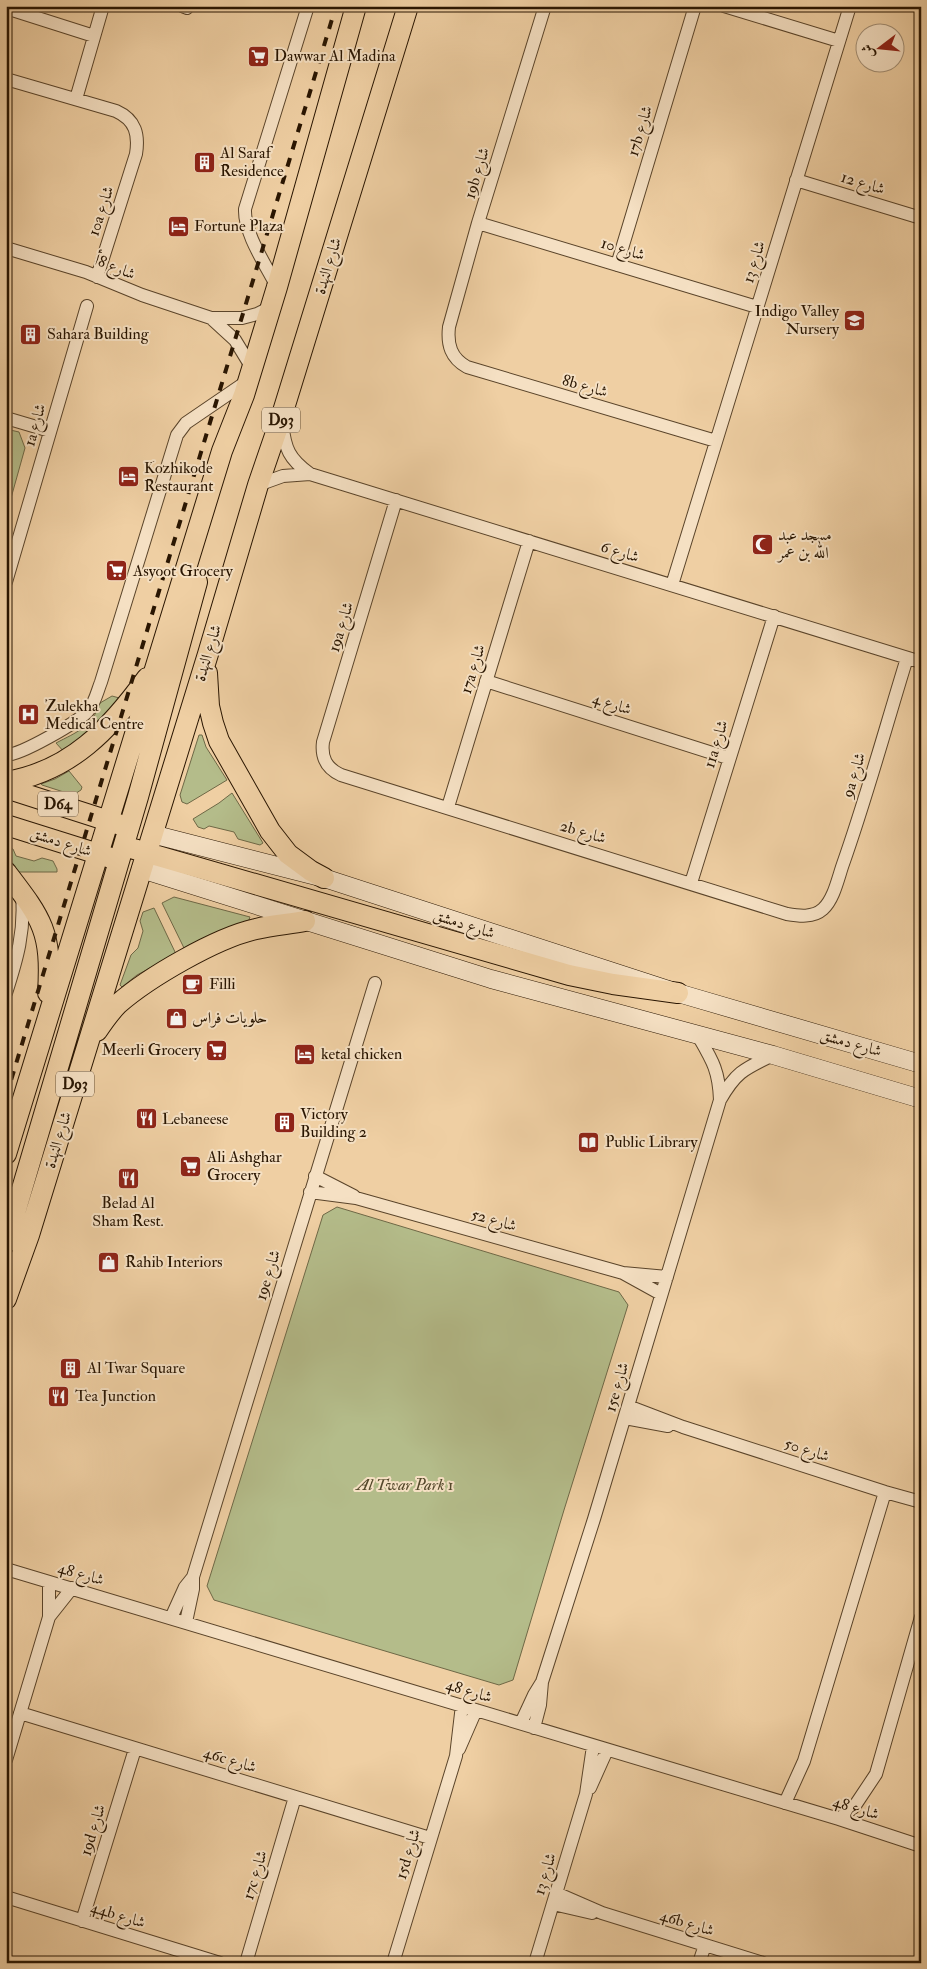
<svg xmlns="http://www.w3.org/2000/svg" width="927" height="1969" viewBox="0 0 927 1969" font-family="'IM FELL Double Pica',Amiri,serif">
	<rect width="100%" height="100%" fill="#efcfa3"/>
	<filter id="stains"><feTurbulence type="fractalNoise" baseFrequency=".004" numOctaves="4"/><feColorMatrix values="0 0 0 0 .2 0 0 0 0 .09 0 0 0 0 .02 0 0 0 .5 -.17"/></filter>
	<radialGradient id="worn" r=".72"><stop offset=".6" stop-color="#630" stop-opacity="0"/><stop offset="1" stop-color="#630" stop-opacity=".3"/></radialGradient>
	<path fill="#b4bc8a" stroke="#6e6846" d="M6,429l13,3 6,16 -19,68z
		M112,696l15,4 -62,53 -9,-10c21,-11 36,-16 44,-40z
		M199,735h3l4,12 21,33 -40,24 -5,-2 -2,-7z
		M69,771l13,16 -1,3 -8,5 -31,-10 -1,-1 14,-5z
		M232,793l31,50 -3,2 -22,-6 -4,-7 -25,-6 -5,3 -6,-2 -5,-8 26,-16z
		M6,847l7,2 3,7 18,5 8,-3 11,3 4,8v3h-40l-11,-14z
		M174,897l76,20 -1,3 -65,28 -22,-45z
		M154,908l22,46 -39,21 -15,12 -2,-2 11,-30 7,-7 5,-17 -3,-10 3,-9z
		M337,1207l282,85 9,13 -64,205 -51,170 -14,5 -285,-85 -7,-14 116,-371z"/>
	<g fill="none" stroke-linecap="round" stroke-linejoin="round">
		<defs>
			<path id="street" d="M182,6l5,2
				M545,6l-67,217 -29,104c-2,18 2,31 18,40l249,74
				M724,6l115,35
				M6,8l88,28
				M6,79l110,32c20,9 23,24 20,43l-39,123
				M76,99l27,-93
				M796,180l125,38
				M478,223l279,84
				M6,248l80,24 56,23 69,23h31l15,-4 14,-7
				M617,265l78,-259
				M277,287c-11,-22 -33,-53 -32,-78l63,-203
				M211,318l24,22 17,28
				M6,418l44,13
				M282,423c3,26 7,36 28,51l611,188
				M258,485l25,-9 27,-2
				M396,500l-73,242c-2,16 3,26 18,33l446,139c12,2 26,4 36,-5 11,-10 15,-31 20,-45 24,-68 43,-138 64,-206
				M6,582l81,-276
				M672,585l178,-579
				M486,681l242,77
				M6,755c15,0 72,-33 82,-44 7,-8 9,-19 13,-29l76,-247 9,-12 63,-43
				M448,807l81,-266
				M691,883l83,-267
				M6,993c11,-34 19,-61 16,-98
				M697,1034c15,26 22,36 23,66
				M315,1176l39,20
				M310,1192l46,6 267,75 38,21
				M623,1273l44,4
				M628,1406l55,21 202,65 36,10
				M625,1418l43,8
				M6,1569l833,250 82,27
				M49,1617v-35
				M171,1618l14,-31 8,-10
				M186,1622l7,-33v-12l182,-594
				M20,1713l410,125
				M521,1723l13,-28 8,-13
				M534,1728l6,-23 2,-23 52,-163 126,-419c16,-28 24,-31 53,-45
				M459,1749l17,-39
				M6,1760l43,-143 23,-29
				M590,1788l17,-38
				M785,1803l19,-42 81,-269
				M839,1819l15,-12 22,-33 45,-157
				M556,1893l46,20 161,50
				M6,1897l214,66
				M553,1904l39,9
				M82,1921l53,-172
				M246,1963l49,-166
				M393,1963l63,-207 6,-51
				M535,1963l51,-169 7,-48
				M699,1963l6,-18"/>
			<path id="secondary" d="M152,834l172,44 354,115 243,71
				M141,869l350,110 282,76 148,44"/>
			<path id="primary" d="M207,673l2,33 4,17 6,18 51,90 18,23 23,17 13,7
				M6,782c65,-11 104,-53 141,-104
				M6,788l115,37
				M6,825l105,33
				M134,849l435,126 44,9 65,9
				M6,872c36,47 46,59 42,121
				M97,1031c6,-9 13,-19 21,-27 31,-27 98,-66 138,-75 16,-4 33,-5 49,-8
				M6,1154l216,-703 22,-56 33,-108 79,-281
				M6,1243l132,-446 59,-215
				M6,1299l23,-64 179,-581 50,-169 23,-67 127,-412"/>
		</defs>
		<use href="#street" stroke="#5a442a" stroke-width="14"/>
		<use href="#secondary" stroke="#291501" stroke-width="19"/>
		<use href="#primary" stroke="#291501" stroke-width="22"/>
		<use href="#street" stroke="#f5e0c3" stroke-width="12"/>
		<use href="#secondary" stroke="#f5e0c3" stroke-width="18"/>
		<use href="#primary" stroke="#efcfa3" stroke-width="20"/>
		<path stroke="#291501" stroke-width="4" stroke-dasharray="9 9" stroke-linecap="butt" d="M6,1097l330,-1091"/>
	</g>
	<defs>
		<symbol id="supermarket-square" viewBox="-11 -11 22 22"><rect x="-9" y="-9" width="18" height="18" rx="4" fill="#8f2418" stroke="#f5e0c3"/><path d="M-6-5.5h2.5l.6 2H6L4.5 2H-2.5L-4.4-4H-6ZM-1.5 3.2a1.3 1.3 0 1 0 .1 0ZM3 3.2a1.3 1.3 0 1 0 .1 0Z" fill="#fff"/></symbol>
		<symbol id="building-square" viewBox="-11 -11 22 22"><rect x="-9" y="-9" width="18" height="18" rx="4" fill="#8f2418" stroke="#f5e0c3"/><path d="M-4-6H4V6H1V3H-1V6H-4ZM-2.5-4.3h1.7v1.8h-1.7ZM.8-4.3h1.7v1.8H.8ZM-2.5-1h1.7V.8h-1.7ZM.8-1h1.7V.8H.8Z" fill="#fff"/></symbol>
		<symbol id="hotel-square" viewBox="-11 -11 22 22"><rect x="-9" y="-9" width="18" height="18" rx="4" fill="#8f2418" stroke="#f5e0c3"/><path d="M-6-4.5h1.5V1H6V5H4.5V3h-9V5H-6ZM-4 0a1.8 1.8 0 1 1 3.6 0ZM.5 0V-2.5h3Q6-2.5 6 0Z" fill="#fff"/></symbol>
		<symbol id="school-square" viewBox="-11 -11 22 22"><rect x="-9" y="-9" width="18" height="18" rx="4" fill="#8f2418" stroke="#f5e0c3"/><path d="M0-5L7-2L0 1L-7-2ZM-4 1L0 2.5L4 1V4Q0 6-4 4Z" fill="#fff"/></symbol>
		<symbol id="mosque-square" viewBox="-11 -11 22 22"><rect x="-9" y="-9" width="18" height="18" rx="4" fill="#8f2418" stroke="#f5e0c3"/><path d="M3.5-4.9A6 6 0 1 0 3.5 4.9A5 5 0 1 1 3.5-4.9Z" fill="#fff"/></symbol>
		<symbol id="hospital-square" viewBox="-11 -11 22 22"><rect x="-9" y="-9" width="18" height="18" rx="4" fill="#8f2418" stroke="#f5e0c3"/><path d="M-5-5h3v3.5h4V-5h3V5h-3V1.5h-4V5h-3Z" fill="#fff"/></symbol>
		<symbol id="cafe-square" viewBox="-11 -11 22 22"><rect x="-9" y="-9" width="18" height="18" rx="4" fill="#8f2418" stroke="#f5e0c3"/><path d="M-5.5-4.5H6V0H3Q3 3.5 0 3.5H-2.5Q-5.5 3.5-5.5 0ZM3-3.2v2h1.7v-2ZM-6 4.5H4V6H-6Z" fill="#fff"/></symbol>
		<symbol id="shop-square" viewBox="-11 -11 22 22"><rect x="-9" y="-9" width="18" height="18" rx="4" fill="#8f2418" stroke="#f5e0c3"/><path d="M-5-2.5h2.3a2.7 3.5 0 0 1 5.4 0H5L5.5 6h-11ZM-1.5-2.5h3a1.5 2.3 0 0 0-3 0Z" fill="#fff"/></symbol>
		<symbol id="restaurant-square" viewBox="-11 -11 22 22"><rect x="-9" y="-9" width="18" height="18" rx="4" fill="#8f2418" stroke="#f5e0c3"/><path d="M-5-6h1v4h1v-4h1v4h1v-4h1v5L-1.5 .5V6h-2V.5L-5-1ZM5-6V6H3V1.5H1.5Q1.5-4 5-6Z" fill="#fff"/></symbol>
		<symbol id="library-square" viewBox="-11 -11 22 22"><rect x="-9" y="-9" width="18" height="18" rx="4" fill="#8f2418" stroke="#f5e0c3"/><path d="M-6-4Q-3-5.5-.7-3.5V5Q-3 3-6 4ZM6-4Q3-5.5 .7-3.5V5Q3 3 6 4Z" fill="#fff"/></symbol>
	</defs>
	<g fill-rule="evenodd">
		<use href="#supermarket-square" x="246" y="44" width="25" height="25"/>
		<use href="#building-square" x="192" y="150" width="25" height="25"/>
		<use href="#hotel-square" x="166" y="214" width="25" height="25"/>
		<use href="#school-square" x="842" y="308" width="25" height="25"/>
		<use href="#building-square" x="18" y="322" width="25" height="25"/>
		<use href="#hotel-square" x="116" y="464" width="25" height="25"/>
		<use href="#mosque-square" x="750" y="532" width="25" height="25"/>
		<use href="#supermarket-square" x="104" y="558" width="25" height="25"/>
		<use href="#hospital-square" x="16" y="702" width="25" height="25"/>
		<use href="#cafe-square" x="180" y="972" width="25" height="25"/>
		<use href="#shop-square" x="164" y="1006" width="25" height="25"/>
		<use href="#supermarket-square" x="204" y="1038" width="25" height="25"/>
		<use href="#hotel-square" x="292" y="1042" width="25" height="25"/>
		<use href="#restaurant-square" x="134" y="1106" width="25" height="25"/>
		<use href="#building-square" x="272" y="1110" width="25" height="25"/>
		<use href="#library-square" x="576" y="1130" width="25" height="25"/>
		<use href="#supermarket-square" x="178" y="1154" width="25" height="25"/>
		<use href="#restaurant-square" x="116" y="1166" width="25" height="25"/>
		<use href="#shop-square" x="96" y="1250" width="25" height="25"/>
		<use href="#building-square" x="58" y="1356" width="25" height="25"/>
		<use href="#restaurant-square" x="46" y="1384" width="25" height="25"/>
	</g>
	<g text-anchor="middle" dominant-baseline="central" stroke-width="4" stroke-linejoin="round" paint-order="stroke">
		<g fill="#f5e0c3" stroke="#66523b" stroke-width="1">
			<rect x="262" y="407.5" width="38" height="25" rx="4"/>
			<rect x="38" y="791.5" width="40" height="25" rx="4"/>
			<rect x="56" y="1071.5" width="38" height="25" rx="4"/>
		</g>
		<g font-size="15" font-weight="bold" fill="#291501">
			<text x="281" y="420">D93</text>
			<text x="58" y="804">D64</text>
			<text x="75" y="1084">D93</text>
		</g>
		<g font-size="16" fill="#291501" stroke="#f5e0c3" text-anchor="start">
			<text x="274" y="56">Dawwar Al Madina</text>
			<text x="220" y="153">Al Saraf<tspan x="220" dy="18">Residence</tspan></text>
			<text x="194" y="226">Fortune Plaza</text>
			<text x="839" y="311" text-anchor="end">Indigo Valley<tspan x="839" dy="18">Nursery</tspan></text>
			<text x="47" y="334">Sahara Building</text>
			<text x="144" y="468">Kozhikode<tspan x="144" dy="18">Restaurant</tspan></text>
			<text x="778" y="535">مسجد عبد<tspan x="778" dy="18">الله بن عمر</tspan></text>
			<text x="133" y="571">Asyoot Grocery</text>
			<text x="45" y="706">Zulekha<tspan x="45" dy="18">Medical Centre</tspan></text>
			<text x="209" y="984">Filli</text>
			<text x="192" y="1018">حلويات فراس</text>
			<text x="201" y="1050" text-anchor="end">Meerli Grocery</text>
			<text x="321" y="1054">ketal chicken</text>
			<text x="300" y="1114">Victory<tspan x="300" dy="18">Building 2</tspan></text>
			<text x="162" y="1119">Lebaneese</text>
			<text x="605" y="1142">Public Library</text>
			<text x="207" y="1157">Ali Ashghar<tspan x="207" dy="18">Grocery</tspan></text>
			<text x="128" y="1203" text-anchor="middle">Belad Al<tspan x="128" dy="18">Sham Rest.</tspan></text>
			<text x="125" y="1262">Rahib Interiors</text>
			<text x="87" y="1368">Al Twar Square</text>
			<text x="75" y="1396">Tea Junction</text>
		</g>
		<g font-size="16" fill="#291501" stroke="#f5e0c3">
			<text transform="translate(640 131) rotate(-73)">17b شارع</text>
			<text transform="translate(477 173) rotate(-73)">19b شارع</text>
			<text transform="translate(863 183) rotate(17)">شارع 12</text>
			<text transform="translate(101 211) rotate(-72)">10a شارع</text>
			<text transform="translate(623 249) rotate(17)">شارع 10</text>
			<text transform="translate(754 262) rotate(-73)">شارع 13</text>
			<text transform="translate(328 266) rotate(-73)">شارع النهدة</text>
			<text transform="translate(115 267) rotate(22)">شارع 8أ</text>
			<text transform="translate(585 386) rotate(16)">8b شارع</text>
			<text transform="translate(35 425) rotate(-74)">1a شارع</text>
			<text transform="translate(620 552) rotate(17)">شارع 6</text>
			<text transform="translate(341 627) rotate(-73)">19a شارع</text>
			<text transform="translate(208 653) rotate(-73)">شارع النهدة</text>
			<text transform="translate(473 669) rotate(-73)">17a شارع</text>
			<text transform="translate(612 704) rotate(18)">شارع 4</text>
			<text transform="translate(716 744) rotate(-73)">11a شارع</text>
			<text transform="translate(854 775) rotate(-73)">9a شارع</text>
			<text transform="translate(583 832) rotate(17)">2b شارع</text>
			<text transform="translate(61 842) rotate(18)">شارع دمشق</text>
			<text transform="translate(464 924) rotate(18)">شارع دمشق</text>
			<text transform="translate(851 1043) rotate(16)">شارع دمشق</text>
			<text transform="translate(58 1140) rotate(-73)">شارع النهدة</text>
			<text transform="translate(494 1220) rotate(16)">شارع 52</text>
			<text transform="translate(268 1275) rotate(-73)">19e شارع</text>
			<text transform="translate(617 1387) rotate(-74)">15e شارع</text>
			<text transform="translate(807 1450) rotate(18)">شارع 50</text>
			<text transform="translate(81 1574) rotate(16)">شارع 48</text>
			<text transform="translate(469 1691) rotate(17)">شارع 48</text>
			<text transform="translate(230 1760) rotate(17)">46c شارع</text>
			<text transform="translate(856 1808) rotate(17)">شارع 48</text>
			<text transform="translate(93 1830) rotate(-73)">19d شارع</text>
			<text transform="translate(408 1854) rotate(-73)">15d شارع</text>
			<text transform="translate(545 1874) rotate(-73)">شارع 13</text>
			<text transform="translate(255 1875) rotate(-73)">17c شارع</text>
			<text transform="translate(118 1915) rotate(17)">44b شارع</text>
			<text transform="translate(687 1923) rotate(17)">46b شارع</text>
		</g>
		<g font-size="16" font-style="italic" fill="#53472a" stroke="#f5e0c3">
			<text x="405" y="1485">Al Twar Park 1</text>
		</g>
	</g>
	<rect width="927" height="1969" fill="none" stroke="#efcfa3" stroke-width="25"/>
	<rect x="8" y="8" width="912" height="1954" fill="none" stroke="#291501" stroke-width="2.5"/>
	<rect x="12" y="12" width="902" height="1944" fill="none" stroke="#291501"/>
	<g transform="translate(880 48) rotate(254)"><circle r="24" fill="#f5e0c3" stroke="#a38f75"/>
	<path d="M0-4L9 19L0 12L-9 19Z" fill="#8f2418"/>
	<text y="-8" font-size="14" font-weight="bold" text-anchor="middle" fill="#291501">ش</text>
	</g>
	<rect width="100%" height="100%" filter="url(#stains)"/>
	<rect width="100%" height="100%" fill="url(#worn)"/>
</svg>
